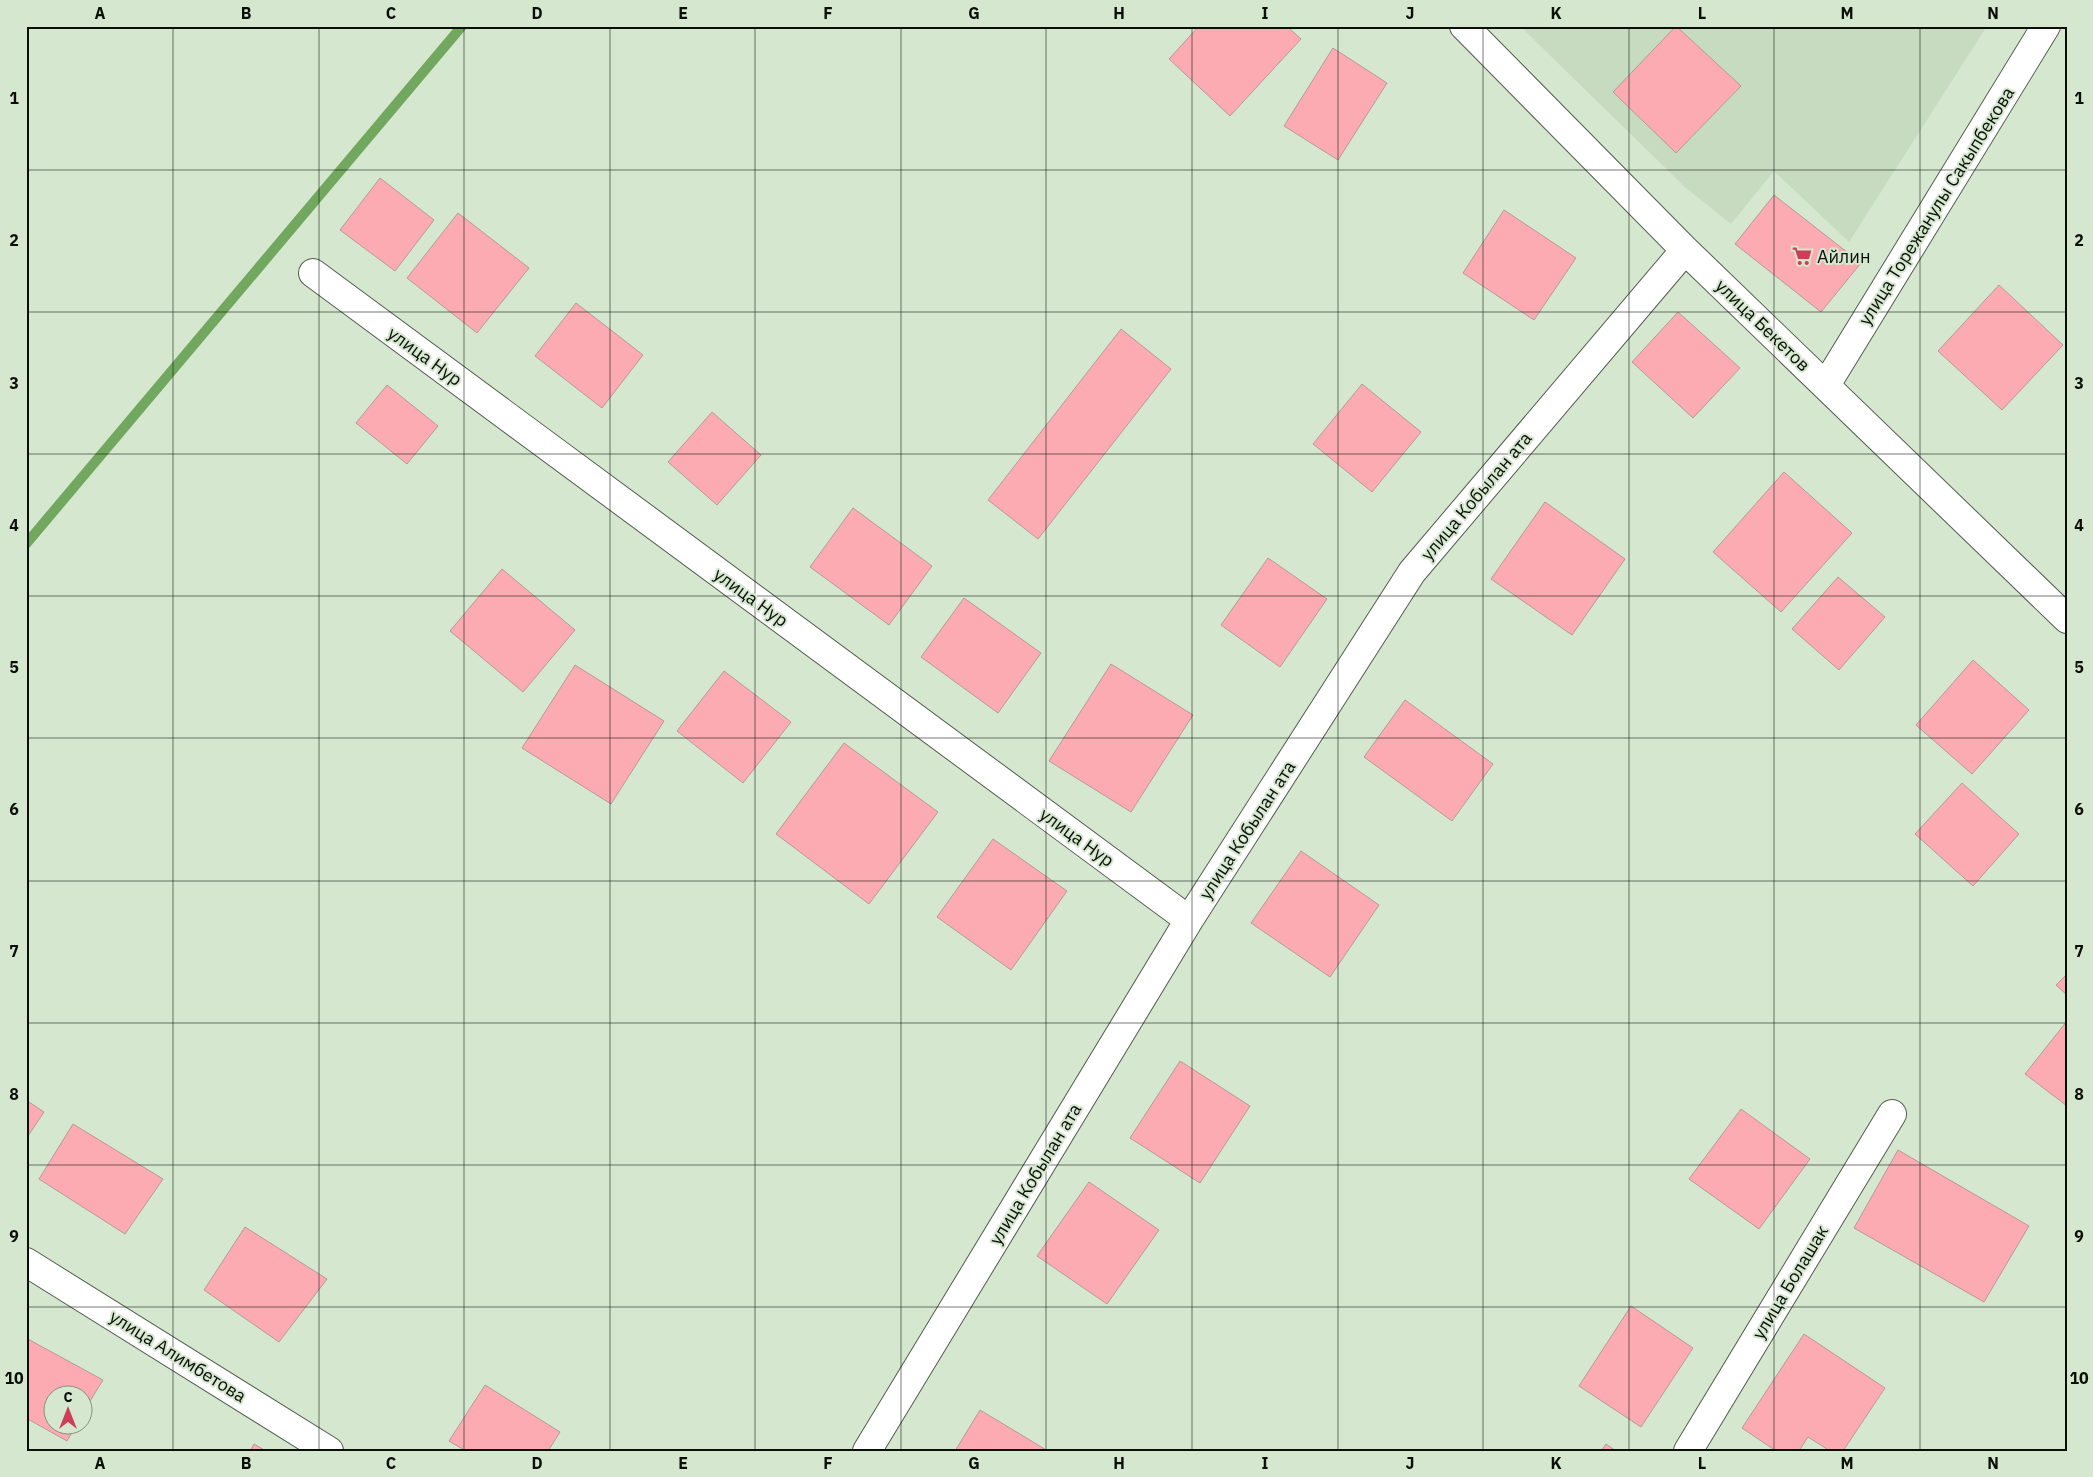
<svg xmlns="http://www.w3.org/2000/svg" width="2093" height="1477" viewBox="0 0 2093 1477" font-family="'IBM Plex Sans',sans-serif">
	<rect width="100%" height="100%" fill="#d6e7d0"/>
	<path fill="#c6dbbf" d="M1520,26h467l-138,216 -75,-71 -43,53 -45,-36z"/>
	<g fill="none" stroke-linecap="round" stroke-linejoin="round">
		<path stroke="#71a75e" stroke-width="10" d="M26,544l436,-518"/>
	</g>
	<path fill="#fbabb1" stroke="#b6999b" d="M1199,26h94l-3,3 11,10 -71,77 -61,-57z
		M1676,26l65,60 -65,67 -63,-61z
		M1333,48l54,35 -49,77 -54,-34z
		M380,178l54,42 -39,51 -55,-41z
		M1774,195l87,68 -40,49 -86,-68z
		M1504,210l72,48 -42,62 -71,-47z
		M458,213l71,55 -52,65 -70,-55z
		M1999,285l64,60 -61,65 -64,-59z
		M576,303l67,52 -41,53 -67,-52z
		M1678,312l62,56 -47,50 -61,-56z
		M1121,329l50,40 -133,170 -50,-39z
		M1362,384l59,48 -49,60 -59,-48z
		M387,385l51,41 -31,38 -51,-41z
		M712,412l49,43 -44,50 -49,-43z
		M1784,472l68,61 -71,79 -68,-60z
		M1545,502l80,57 -53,76 -81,-56z
		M853,508l79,58 -43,59 -79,-58z
		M1268,558l59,41 -47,68 -59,-42z
		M502,569l73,61 -52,62 -73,-61z
		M1838,577l47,40 -46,53 -47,-41z
		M964,598l77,55 -43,60 -77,-56z
		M1973,660l56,50 -57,64 -56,-49z
		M1111,664l82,51 -62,97 -82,-51z
		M575,665l89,56 -53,83 -89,-56z
		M724,671l67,51 -48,61 -66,-52z
		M1405,700l88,64 -41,57 -88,-64z
		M844,743l94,69 -69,92 -93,-70z
		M1962,783l57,51 -46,52 -58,-52z
		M993,839l74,52 -56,79 -74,-53z
		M1301,851l78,54 -49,72 -79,-54z
		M2067,974v21l-11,-10z
		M2067,1021v85l-42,-32z
		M1180,1061l70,45 -50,77 -70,-45z
		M26,1100l18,12 -18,27z
		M1741,1109l69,50 -51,70 -70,-50z
		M73,1124l90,55 -38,55 -86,-55z
		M1898,1150l131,76 -45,76 -130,-74z
		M1089,1182l70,48 -52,74 -70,-48z
		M245,1227l82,52 -48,63 -75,-52z
		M1631,1306l62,42 -52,79 -62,-41z
		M1804,1334l81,54 -42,63h-13l-22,-14 -9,14h-23l-34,-23z
		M26,1338l77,42 -21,34v-20h-30v30h25l-10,17 -41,-23z
		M485,1385l75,47 -12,19h-82l-17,-10z
		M980,1410l68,41h-93z
		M254,1444l12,7h-16z
		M1606,1444l10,7h-15z"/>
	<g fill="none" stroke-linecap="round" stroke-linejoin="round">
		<defs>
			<path id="minor" d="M1464,26l221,224 382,369
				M313,273l876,647
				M1826,385l220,-359
				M26,1262l303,189
				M867,1451l322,-531 223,-348 273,-322
				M1688,1451l204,-337"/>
		</defs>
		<use href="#minor" stroke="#515f4c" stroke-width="30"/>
		<use href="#minor" stroke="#fff" stroke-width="28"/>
	</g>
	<path fill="none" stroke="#0a0f08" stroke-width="1" stroke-opacity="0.55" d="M173,26v1425M319,26v1425M464,26v1425M610,26v1425M755,26v1425M901,26v1425M1046,26v1425M1192,26v1425M1338,26v1425M1483,26v1425M1629,26v1425M1774,26v1425M1920,26v1425M26,170h2041M26,312h2041M26,454h2041M26,596h2041M26,738h2041M26,881h2041M26,1023h2041M26,1165h2041M26,1307h2041"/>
	<defs>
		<symbol id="supermarket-bare" viewBox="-9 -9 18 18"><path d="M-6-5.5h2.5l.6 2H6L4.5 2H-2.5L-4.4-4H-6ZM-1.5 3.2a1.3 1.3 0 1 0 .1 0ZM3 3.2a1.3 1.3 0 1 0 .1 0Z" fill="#ce3e59" stroke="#d6e7d0" stroke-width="2.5" paint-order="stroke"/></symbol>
	</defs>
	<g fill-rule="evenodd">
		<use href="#supermarket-bare" x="1788" y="242" width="28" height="28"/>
	</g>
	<g text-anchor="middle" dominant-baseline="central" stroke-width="4" stroke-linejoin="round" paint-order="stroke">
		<g font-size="18" fill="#0a0f08" stroke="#d6e7d0">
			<text transform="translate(1936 206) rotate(-58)">улица Торежанулы Сакыпбекова</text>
			<text transform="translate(1763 325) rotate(44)">улица Бекетов</text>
			<text transform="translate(425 356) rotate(36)">улица Нур</text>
			<text transform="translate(1476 496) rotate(-50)">улица Кобылан ата</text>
			<text transform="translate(751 597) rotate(36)">улица Нур</text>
			<text transform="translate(1247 830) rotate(-57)">улица Кобылан ата</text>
			<text transform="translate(1077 837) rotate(36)">улица Нур</text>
			<text transform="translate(1035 1174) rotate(-59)">улица Кобылан ата</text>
			<text transform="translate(1790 1282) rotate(-59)">улица Болашак</text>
			<text transform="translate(178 1356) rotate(32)">улица Алимбетова</text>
		</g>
		<g font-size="18" fill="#0a0f08" stroke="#d6e7d0" text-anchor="start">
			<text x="1817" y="256">Айлин</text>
		</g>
	</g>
	<rect width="2093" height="1477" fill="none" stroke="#d6e7d0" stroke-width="55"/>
	<g transform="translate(68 1410)"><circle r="24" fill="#d6e7d0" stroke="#849180"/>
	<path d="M0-4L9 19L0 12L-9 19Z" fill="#ce3e59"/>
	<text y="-8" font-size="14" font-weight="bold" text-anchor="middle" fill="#0a0f08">С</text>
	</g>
	<rect x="28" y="28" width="2038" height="1422" fill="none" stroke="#0a0f08" stroke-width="2"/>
	<g font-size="16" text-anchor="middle" font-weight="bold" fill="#0a0f08">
		<text x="100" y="19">A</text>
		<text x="246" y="19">B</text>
		<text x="391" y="19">C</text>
		<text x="537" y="19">D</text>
		<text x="683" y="19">E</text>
		<text x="828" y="19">F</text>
		<text x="974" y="19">G</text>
		<text x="1119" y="19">H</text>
		<text x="1265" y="19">I</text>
		<text x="1410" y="19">J</text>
		<text x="1556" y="19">K</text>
		<text x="1702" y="19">L</text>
		<text x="1847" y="19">M</text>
		<text x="1993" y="19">N</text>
		<text x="14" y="104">1</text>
		<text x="2079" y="104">1</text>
		<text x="14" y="246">2</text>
		<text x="2079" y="246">2</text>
		<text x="14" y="389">3</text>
		<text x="2079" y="389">3</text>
		<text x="14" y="531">4</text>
		<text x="2079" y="531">4</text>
		<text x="14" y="673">5</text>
		<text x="2079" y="673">5</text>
		<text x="14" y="815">6</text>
		<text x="2079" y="815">6</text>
		<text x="14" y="957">7</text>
		<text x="2079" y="957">7</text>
		<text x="14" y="1100">8</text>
		<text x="2079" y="1100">8</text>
		<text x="14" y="1242">9</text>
		<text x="2079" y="1242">9</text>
		<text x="14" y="1384">10</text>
		<text x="2079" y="1384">10</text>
		<text x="100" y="1469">A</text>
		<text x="246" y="1469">B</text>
		<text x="391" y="1469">C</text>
		<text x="537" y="1469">D</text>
		<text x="683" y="1469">E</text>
		<text x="828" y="1469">F</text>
		<text x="974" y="1469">G</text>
		<text x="1119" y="1469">H</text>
		<text x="1265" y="1469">I</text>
		<text x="1410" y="1469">J</text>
		<text x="1556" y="1469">K</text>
		<text x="1702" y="1469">L</text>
		<text x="1847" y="1469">M</text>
		<text x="1993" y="1469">N</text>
	</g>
</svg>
